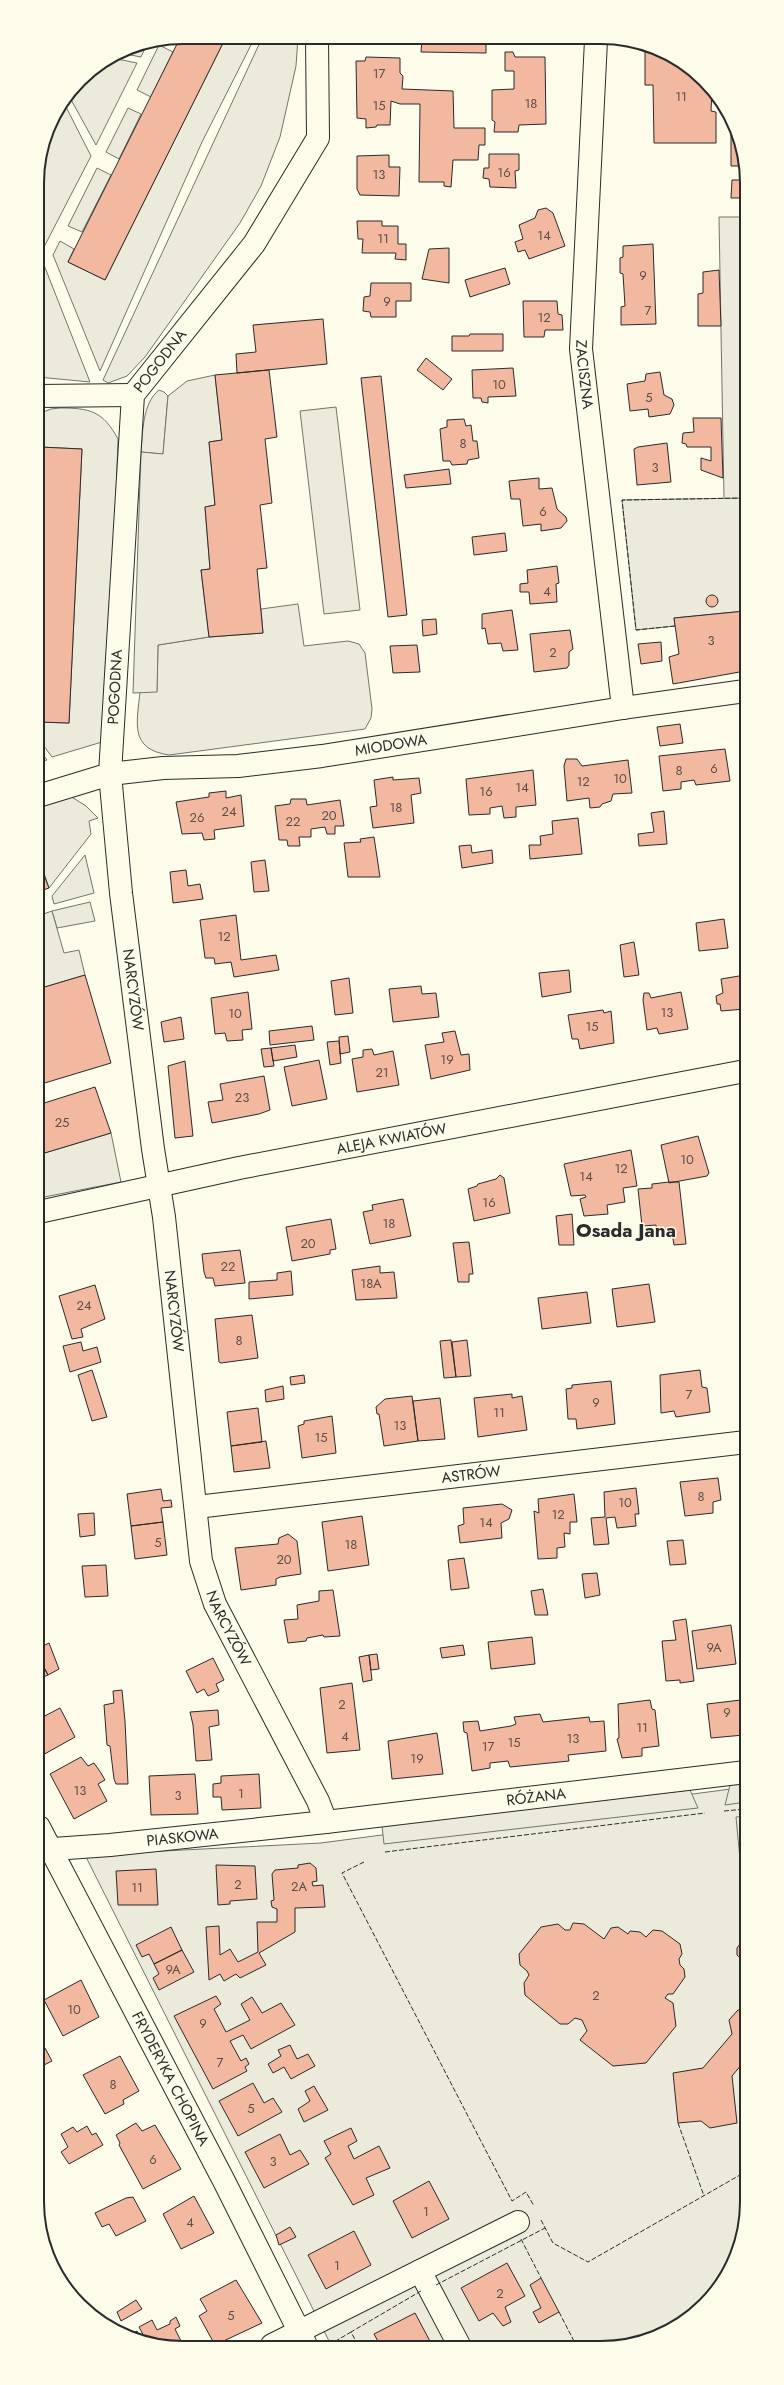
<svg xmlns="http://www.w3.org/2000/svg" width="784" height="2385" viewBox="0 0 784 2385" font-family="Jost,sans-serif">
	<rect width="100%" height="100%" fill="#fdfbea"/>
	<path fill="#ecebdb" stroke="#74746e" d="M226,37h29l-53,105 -102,229 -47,-116 7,-14 14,8 -6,13 37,18z
		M262,38h36l-2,28 -16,71 -19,49 -21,37 -95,134 -18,19 -19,7 -5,-3z
		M147,44l-6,13 -21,-4 7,-5z
		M159,45l14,7 -22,45 -14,-7z
		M112,58l25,5 -41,82 -27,-49 11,-16z
		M64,103l27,53 -47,91 -7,-2v-71l11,-47z
		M128,108l13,6 -22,45 -13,-7z
		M97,168l14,7 -29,57 -14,-6z
		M719,217h25l1,281 -21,1z
		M37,265h7l46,117 -52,-5z
		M159,390l5,2 4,4 -5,58 -22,-2c2,-20 1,-48 18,-62z
		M60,408c30,0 43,3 58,31l-10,276 -6,27 -50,15 -14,-19v-16l31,1 13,-274 -42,-2 -2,19v-52l13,-5z
		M298,604l6,42 44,-5 11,3 6,9 7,56 -1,9 -6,11 -196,26c-40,-6 -32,-32 -29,-63l17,-1 1,-46 51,-8 54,-4 -2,-24z
		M38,748l9,12 -9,2z
		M70,796l16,10 12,12 -9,3 2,13 -42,54 -6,-18 -5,1v-64z
		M85,855l9,38 -40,11 -2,-8z
		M90,902l5,19 -38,7 -5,-17z
		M746,1787l1,424 -11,47 -25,40 -37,31 -45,16h-298l-246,-490 236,-12z"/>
	<path fill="#eceadb" stroke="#74746e" d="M37,245l7,2 -5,15 -2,-1z
		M215,375l7,65 -13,2 6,63 -10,2 5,62 -9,1 8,67 -51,8 -1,47 -24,1 8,-241 22,2 5,-58 19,-15z
		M336,407l24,203 -36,4 -24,-203z
		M745,498v113l-71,7 1,8 -39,4 -14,-130z
		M52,911l12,42 15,-3 6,25 -47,14v-73z
		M111,1133l10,49 -82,16 -1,-43z
		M746,1783v19l-21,3 5,-20z
		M690,1790l8,18 -314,36 -2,-18z
		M746,1816v54h-5l-5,-53z"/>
	<path fill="#f2b8a0" stroke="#2b2b2b" d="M183,37h43l-121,243 -37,-18 112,-224z
		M422,39h64v14l-65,-1z
		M645,46l8,3 1,4h11l9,3 30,24 8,10 -1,21 5,1v31h-62l-1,-58h-8z
		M505,52h8l2,5h30l1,67 -27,1 -1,7h-24l1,-10 -3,-2v-30l22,-1v-18h-9z
		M366,57l34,1v15l3,3 -1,13 51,2 1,37h31v17h-6l-1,15h-25l-2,27 -7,-1v-4h-25l1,-78h-20l-9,-3 -1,24h-13l-1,2 -10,1v-9l-9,-1 -1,-57h9z
		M731,125h3l10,30v11h-13z
		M489,154h30v16l-4,1 1,17 -26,-1 -1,-8 -6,-1 1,-10h5z
		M389,155v12h11l-1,29 -39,-1 -3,-6v-33z
		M732,180h12v18h-13z
		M546,208l7,5 12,33 -36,13 -4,-9 -7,2 -3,-10 8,-3 -4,-14 16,-7 3,-8z
		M357,221h25v5h16v18h8v16l-11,-1 1,-6h-34l1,-14h-5z
		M653,244l3,80 -35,1v-18l4,-1 -2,-32 -3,-1v-15l3,-1v-11z
		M449,248v35l-27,-4 7,-30z
		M505,268l5,16 -40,13 -5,-17z
		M719,270l2,56h-23v-32l5,-1v-21z
		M371,283h40v18h-15v16h-25l-1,-5 -7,-1 1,-14 6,-1z
		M523,301h34l1,13 4,1 1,15h-18l-1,7h-20z
		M323,319l4,45 -90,9 -1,-19 20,-2 -3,-27z
		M470,334h33v17h-51v-15h17z
		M426,358l26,21 -9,11 -26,-20z
		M513,368l3,28 -28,1v6l-6,-1 -1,-4h-8l-1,-28z
		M269,370l8,67 -12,2 7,64 -12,2 7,63 -10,1 6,64 -54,4 -8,-67 9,-1 -5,-62 10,-2 -6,-63 13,-2 -7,-65z
		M660,372l4,23 8,4 2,6 -4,9 -21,3 -1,-8 -18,2 -3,-27 18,-3 1,-7z
		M381,376l26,239 -19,2 -27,-239z
		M693,418h28l2,60 -22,-8v-12l10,3v-14h-24l-1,-3 -4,-1 1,-10 11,-1z
		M464,419l2,7 5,-1 2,16h4l2,17 -11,2 -1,4 -15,1 -2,-4h-7l-3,-32 7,-2v-7z
		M667,443l4,39 -34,3 -3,-36 4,-2z
		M40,447l42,2 -13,274 -31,-1v-239z
		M449,469l2,15 -45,4 -2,-13z
		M539,478v11l13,-1 5,21 9,8 1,4 -6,7 -20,3v-7l-18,2 -3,-27h-9l-2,-18z
		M505,533l2,18 -33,4 -2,-18z
		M557,566l2,17 -3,1 1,18 -27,2 -1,-12h-9v-8l8,-1 -1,-13z
		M706 601a6 6 0 1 1 12 0a6 6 0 1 1-12 0Z
		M512,610l6,40 -15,1 -2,-8 -13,1 -3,-16 -3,1v-15z
		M745,611v60l-72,13 -4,-27 10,-3 -5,-36z
		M436,619l1,15 -14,2 -1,-16z
		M570,630l3,19 -4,3v13l-2,3 -33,4 -4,-38z
		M661,642l1,19 -21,3 -3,-20z
		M417,645l3,27 -27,1 -3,-27z
		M680,724l3,19 -23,3 -3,-19z
		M725,749l5,32 -34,4 -2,-5 -13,2v7l-18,2 -4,-35z
		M566,759h11l5,7 46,-6 4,33 -19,1 -2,7 -9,3 -2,3 -10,1 -1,-10 -22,3 -3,-35z
		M533,770l3,35 -20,2v10l-12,1 -2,-12 -12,2v6l-21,1 -3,-36z
		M393,777v3l26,-2 2,15 -10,2 3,28 -41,5 -3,-21 7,-1 -3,-26z
		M226,791v7l15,-3 3,31 -30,4 1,9 -11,1 -2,-7 -20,1 -6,-32 33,-5v-4z
		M291,799h15l1,6 33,-5 4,26h-9v8h-8l-2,-7 -14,2v8h-12l1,9h-12l-1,-6h-8l-4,-34 15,-2z
		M664,811l3,33 -28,2 -1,-12 16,-2 -3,-19z
		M578,818l4,36 -52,5 -1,-14h12l-1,-9 13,-2 -1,-13z
		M374,837l6,40h-32l-4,-34 17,-1 -1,-3z
		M471,845l1,8 20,-3 1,13 -31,5 -3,-22z
		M265,860l4,31 -15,1 -3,-30z
		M42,870l7,18 -11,4v-21z
		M186,870l2,16 12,-2 3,15 -30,4 -3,-31z
		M236,915l5,45 35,-5 3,15 -45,7 -3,-15 -16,2 -1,-6h-9l-5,-38z
		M724,919l4,29 -29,3 -3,-28z
		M634,942l5,33 -15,2 -4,-32z
		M569,970l2,22 -29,5 -3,-24z
		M85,975l26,88 -73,22v-96z
		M745,975v34l-24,2 -1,-7h-3l-1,-8 7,-3 -2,-14z
		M349,978l4,35 -18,2 -4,-34z
		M421,986l1,8 14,-1 3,24 -46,5 -4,-33z
		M248,992l4,37 -10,1 1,10 -16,1 -2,-8 -10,1 -4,-36z
		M681,992l7,37 -29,5 -2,-6 -10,2 -4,-30 1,-7h5l2,5z
		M603,1010l1,3 7,-2 3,32 -34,6 -2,-10h-6l-4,-24z
		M181,1017l3,22 -20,3 -3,-20z
		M312,1026l2,14 -44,5 -1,-14z
		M455,1031l6,24 8,-1 1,16 -39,9 -6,-34 19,-3 -2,-9z
		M348,1036l2,16 -10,2 -1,-17z
		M339,1041l2,22 -11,2 -3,-23z
		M295,1045l2,12 -24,4 -2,-13z
		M271,1048l3,18 -10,1 -3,-18z
		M372,1049l2,6 19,-4 6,34 -42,7 -5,-33 11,-2v-7z
		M319,1060l8,39 -35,7 -8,-39z
		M185,1061l8,75 -18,2 -7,-72z
		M264,1076l6,34 -11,4 -47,9 -4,-21 15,-2 -3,-16z
		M95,1087l16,46 -73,22v-50z
		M698,1136l11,37 -2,3 -38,7 -8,-38z
		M631,1150l6,36 -14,2 2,14 -18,3 1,9 -24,2 -4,-17 6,-2 -1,-2 -14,1 -7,-32z
		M500,1175l4,3 6,35 -36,8 -6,-32 9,-3 1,-2 18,-5z
		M669,1182h10l7,62 -12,1 -2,-12 -15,1 -1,-9 -14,1 -4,-37 14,-1v-4z
		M745,1186l1,35h-3l-2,-34z
		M403,1199l8,37 -41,8 -7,-32 10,-2 -1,-5z
		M572,1214l2,31h-15l-3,-29z
		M331,1219l5,30 -6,1v4l-38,7 -6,-34z
		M469,1242l4,32h-4v8h-11l-5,-39z
		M240,1250l5,33 -30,3 -2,-8h-7l-2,-6 -2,-18z
		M380,1266v7l14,-1 3,26 -41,2 -4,-30z
		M291,1271l2,24 -44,4v-17l28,-2v-7z
		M649,1284l6,38 -38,5 -5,-38z
		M95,1285l10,34 -24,10 2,8 -11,2 -13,-43z
		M587,1292l4,31 -49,6 -4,-31z
		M252,1315l6,43 -37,5 -2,-1 -4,-43z
		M451,1340l5,37 -12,1 -4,-37z
		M467,1340l4,36 -15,1 -4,-35z
		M81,1342l2,9 14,-4 4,15 -31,10 -7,-26z
		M92,1370l15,47 -15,4 -14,-46z
		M700,1370l2,17 5,1 3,24 -34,5 -2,-6 -13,2 -1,-38z
		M304,1375l1,8 -14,2 -1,-8z
		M611,1381l4,43 -38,5 -1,-10h-8l-2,-30 6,-1v-3z
		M283,1386l1,13 -18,3 -1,-12z
		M512,1394v4l10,-2 5,34 -49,7 -4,-39z
		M412,1396l6,45 -34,5 -5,-32h-2l-1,-7 9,-8z
		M440,1398l5,41 -27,2 -5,-40z
		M258,1408l4,34 -31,4 -4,-34z
		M332,1416l4,37 -34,5 -4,-32 6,-2v-3z
		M266,1441l4,27 -36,4 -3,-26z
		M718,1478l3,22 -8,2v11l-28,3 -5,-34z
		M636,1488l3,26h-4l1,12 -19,2 -2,-11 -9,1 3,26 -15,1 -3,-27 14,-1 -1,-25z
		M161,1489l2,12 8,-1 1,7 -11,1 2,14 -32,4 -4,-32z
		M574,1494l3,28h-7v12l-6,-1 1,14 -8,1v10l-19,1 -4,-48 5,2 -1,-14z
		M502,1504l10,6 -3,9 -8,4 1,15 -42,5 -2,-17 6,-2 -1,-16z
		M94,1513l1,22 -15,2 -2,-23z
		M362,1516l7,49 -41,6 -6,-49z
		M163,1522l4,33 -32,4 -4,-33z
		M288,1534l9,7 4,33 -21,3 -4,2v6l-35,5 -6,-42 43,-4 1,-6z
		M683,1540l3,24 -16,1 -3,-24z
		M464,1558l5,30 -18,2 -3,-30z
		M106,1565l2,31 -23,1 -3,-31z
		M597,1573l3,22 -15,3 -3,-24z
		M543,1589l5,26h-13l-4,-24z
		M333,1590l7,46 -16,1 -1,-2 -16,3 -1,3 -18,2 -4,-23 14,-1 -1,-14 22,-4v-10z
		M686,1619l8,62 -14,2v-3l-14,1 -4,-40 14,-1 -3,-19z
		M731,1625l5,39 -39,5 -5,-38z
		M532,1637l3,27 -44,5 -3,-27z
		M49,1643l10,26 -11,6 -9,-17v-10z
		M463,1645l2,10 -23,3 -2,-10z
		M377,1654l2,15 -8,1 -2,-15z
		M369,1655l3,25 -9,2 -4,-25z
		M39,1658l9,17 -9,4z
		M213,1658l11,22 -8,4 3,7 -11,5 -4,-7 -7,4 -11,-22z
		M352,1683l8,67 -33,3 -7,-65z
		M122,1690l3,31 3,63h-12l-2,-5 -4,-33 -3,-1 -3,-40 10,-2 -1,-12z
		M650,1700l2,9 3,1 4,36 -17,2v8l-20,2 -5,-19 2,-1 -1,-34z
		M741,1700v3l5,-1v19h-3l1,14 -33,3 -4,-34z
		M60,1708l15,29 -34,19 -2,-4v-33z
		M218,1710l1,15 -10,2 3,33 -16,1 -3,-36 -3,-13z
		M540,1714l3,8 46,-5 1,5 14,-1 2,30 -38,4 1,6 -59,6 -2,-6 -18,2v5l-18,3 -5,-38 -3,-1 -1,-10 15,-1 2,10 31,-5 5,-2 -2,-7z
		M437,1733l6,41 -51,5 -4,-38z
		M81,1757l7,9 6,-3 7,10 4,7 -7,4 9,17 -33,18 -24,-45z
		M195,1774l3,40 -47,1 -2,-39z
		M259,1774l2,34 -39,2 -1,-13h-8v-13l8,-1v-7z
		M310,1863l6,5 1,13 -5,1 1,4 10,-1 2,22 -30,1v24l-36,21 7,12 -26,13 -4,-4 -12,7 -4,-7 -11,6 -3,-53 13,-1 1,29 10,-6 8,13 20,-10 -1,-30h20v-13l-5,-2 -1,-6 3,-1 -2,-26 3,-4 23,-2v-3z
		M216,1865l39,1 2,33 -27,2v3l-12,1z
		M156,1869l2,36h-40l-2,-34z
		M573,1923l11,1 20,15 7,-11 7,-1 10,7 2,-3 10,1 6,5 7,-7 9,1 18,13 2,10 -3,5 1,6 4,4 1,8 -12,17h-5l-3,4 8,5 3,23 -30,37 -33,3 -33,-26 7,-9 -5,-11 -7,-2 -7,6h-8l-35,-29 -1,-12 5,-8 -2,-4 -7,-6 -1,-11 22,-27 17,-3 7,6h5z
		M171,1927l11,23 -28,14 -5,-10 -7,3 -6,-12z
		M746,1936v27l-9,-8v-7z
		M182,1950l12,22 -35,18 -6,-12 6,-4 -5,-10z
		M81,1980l18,37 -36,19 -19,-36z
		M216,1996l5,8 -7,5 12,23 24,-12 -9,-16 11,-7 10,16 19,-10 14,22 -44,24 -8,-14 -13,6 11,20 5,-3 3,6 -4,3 2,4 -34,18 -39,-73z
		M746,2009l1,49 -15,18 5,47 -27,5 -9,-7 -23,2 -5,-50 30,-5 29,-34 -3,-14 9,-10z
		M290,2045l7,14 11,-5 7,12 -24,13 -7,-12 -11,6 -5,-9 13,-8 -3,-6z
		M45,2048l7,13 -12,6v-16z
		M120,2056l19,35 -16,9 1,4 -19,10 -22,-39z
		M253,2083l11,20 9,-5 9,14 -44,24 -19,-35z
		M314,2086l14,24 -24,12 -6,-13 12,-8 -5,-10z
		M136,2123l6,8 13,-6 26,44 -38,20 -24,-44 1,-2 -4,-8z
		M87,2126l5,9 4,-2 7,12 -34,19 -8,-12 7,-5 -7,-13 12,-7 4,5z
		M351,2128l6,13 -9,5 6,13 25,-13 11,22 -24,10 8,17 -21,10 -28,-47 6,-4 -7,-13z
		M280,2134l10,21 10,-5 9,14 -45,24 -19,-36z
		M429,2181l20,38 -37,19 -19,-37z
		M194,2196l20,37 -33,16 -18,-35z
		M133,2197l13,24 -30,15 -7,-12 -7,3 -7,-14 31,-15z
		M290,2227l6,10 -17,8 -3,-10z
		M354,2231l17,34 -45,24 -18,-34z
		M507,2263l18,33 -20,11 6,15 -8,4 -10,-13 -14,8 -18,-33z
		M541,2278l18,34 -20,11 -6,-11 8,-4 -11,-23z
		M236,2280l26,43 -47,22 -16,-29 8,-5 -7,-12z
		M136,2300l6,9 -21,12 -4,-9z
		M415,2313l17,32h-52l-6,-11z
		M176,2317l4,9 -5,3 8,16h-28l-8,-3 -8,-15 13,-7 5,10 13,-6v-3z
		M137,2331l6,10 -15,-5z"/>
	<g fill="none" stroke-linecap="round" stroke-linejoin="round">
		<defs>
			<g id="minor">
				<path id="s1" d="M317,38l1,100 -64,106 -121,151 -23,379 11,119 32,256 11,68 37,344 14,43 103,197 8,21"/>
				<path id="s2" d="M596,40l-15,309 42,359"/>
				<path d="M38,396l95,-1"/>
				<path id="s3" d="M38,796l72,-22 53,-6 75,-2 84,-10 301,-48 122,-17"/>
				<path id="s4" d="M39,1212l200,-44 506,-97"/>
				<path id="s5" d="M197,1507l549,-65"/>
				<path id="s6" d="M39,1827l186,356 81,162"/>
				<path id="s7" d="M39,1850l71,-5 216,-23 420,-50"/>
				<path d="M420,2271l39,74"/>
				<path d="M272,2345l246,-123"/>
			</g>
		</defs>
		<use href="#minor" stroke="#2b2b2b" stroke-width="24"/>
		<use href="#minor" stroke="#fdfbea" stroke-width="22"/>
		<path stroke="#2b2b2b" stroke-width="1" stroke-dasharray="5 2" stroke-linecap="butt" d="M675,626l-39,4 -14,-130 123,-2
			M724,1811l22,-2
			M385,1852l320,-39
			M364,1862l-22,11 170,328 14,-9 8,14
			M678,2123l26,73
			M541,2220l12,23 35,19 159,-91
			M521,2239l20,39
			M436,2285l109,-57
			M559,2312l17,33
			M329,2345l22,-13
			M358,2345l-7,-13 70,-41"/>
	</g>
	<g text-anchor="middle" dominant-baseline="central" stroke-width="3" stroke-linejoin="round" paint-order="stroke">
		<g font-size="13" fill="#5d4e48">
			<text x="379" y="73">17</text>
			<text x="681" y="96">11</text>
			<text x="531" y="103">18</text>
			<text x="379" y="105">15</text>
			<text x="504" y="172">16</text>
			<text x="379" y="174">13</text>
			<text x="544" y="235">14</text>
			<text x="383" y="238">11</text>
			<text x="643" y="275">9</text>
			<text x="387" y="301">9</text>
			<text x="648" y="310">7</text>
			<text x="544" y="317">12</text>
			<text x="499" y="384">10</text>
			<text x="649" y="397">5</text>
			<text x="463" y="443">8</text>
			<text x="655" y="467">3</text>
			<text x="543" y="511">6</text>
			<text x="547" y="591">4</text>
			<text x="711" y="640">3</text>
			<text x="553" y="652">2</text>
			<text x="714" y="768">6</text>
			<text x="679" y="770">8</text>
			<text x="620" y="778">10</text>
			<text x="583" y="781">12</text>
			<text x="522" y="787">14</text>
			<text x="486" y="791">16</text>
			<text x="396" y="807">18</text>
			<text x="229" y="811">24</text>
			<text x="329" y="815">20</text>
			<text x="197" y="817">26</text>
			<text x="293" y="821">22</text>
			<text x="224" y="936">12</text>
			<text x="667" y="1012">13</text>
			<text x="235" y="1013">10</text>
			<text x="592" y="1026">15</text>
			<text x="447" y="1059">19</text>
			<text x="382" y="1072">21</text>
			<text x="242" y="1097">23</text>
			<text x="62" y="1122">25</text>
			<text x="687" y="1159">10</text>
			<text x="621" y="1168">12</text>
			<text x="586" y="1176">14</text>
			<text x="489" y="1202">16</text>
			<text x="389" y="1223">18</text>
			<text x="308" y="1243">20</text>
			<text x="228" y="1266">22</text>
			<text x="371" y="1283">18A</text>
			<text x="84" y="1305">24</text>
			<text x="239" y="1340">8</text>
			<text x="689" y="1394">7</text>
			<text x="596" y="1402">9</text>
			<text x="499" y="1412">11</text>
			<text x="400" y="1425">13</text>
			<text x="321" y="1437">15</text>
			<text x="701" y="1496">8</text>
			<text x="625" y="1502">10</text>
			<text x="558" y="1514">12</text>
			<text x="486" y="1522">14</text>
			<text x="158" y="1542">5</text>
			<text x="351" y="1544">18</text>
			<text x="284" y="1559">20</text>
			<text x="714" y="1647">9A</text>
			<text x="342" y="1704">2</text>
			<text x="727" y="1712">9</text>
			<text x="642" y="1727">11</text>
			<text x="345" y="1736">4</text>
			<text x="573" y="1738">13</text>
			<text x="514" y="1742">15</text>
			<text x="488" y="1746">17</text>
			<text x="417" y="1758">19</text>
			<text x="80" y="1790">13</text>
			<text x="241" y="1793">1</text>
			<text x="178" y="1795">3</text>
			<text x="238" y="1884">2</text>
			<text x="299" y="1886">2A</text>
			<text x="137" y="1887">11</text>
			<text x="173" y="1969">9A</text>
			<text x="596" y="1995">2</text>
			<text x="74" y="2009">10</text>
			<text x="203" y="2023">9</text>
			<text x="220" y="2062">7</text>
			<text x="113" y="2084">8</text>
			<text x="251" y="2108">5</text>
			<text x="153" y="2159">6</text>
			<text x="273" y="2161">3</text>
			<text x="426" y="2211">1</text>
			<text x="190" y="2222">4</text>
			<text x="337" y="2265">1</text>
			<text x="500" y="2293">2</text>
			<text x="231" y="2315">5</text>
		</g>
		<g font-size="15" fill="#2b2b2b" stroke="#fdfbea">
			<text transform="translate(160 361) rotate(-52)">POGODNA</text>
			<text stroke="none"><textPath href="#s2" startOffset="335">ZACISZNA</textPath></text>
			<text transform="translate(115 687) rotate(-87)">POGODNA</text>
			<text stroke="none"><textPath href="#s3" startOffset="358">MIODOWA</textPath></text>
			<text stroke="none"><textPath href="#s1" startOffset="1014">NARCYZÓW</textPath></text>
			<text stroke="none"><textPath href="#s4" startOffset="360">ALEJA KWIATÓW</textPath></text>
			<text stroke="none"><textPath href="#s1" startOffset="1338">NARCYZÓW</textPath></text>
			<text stroke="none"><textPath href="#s5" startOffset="276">ASTRÓW</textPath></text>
			<text stroke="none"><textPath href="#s1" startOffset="1662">NARCYZÓW</textPath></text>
			<text stroke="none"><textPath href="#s7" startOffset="500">RÓŻANA</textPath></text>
			<text stroke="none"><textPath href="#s7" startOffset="144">PIASKOWA</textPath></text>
			<text stroke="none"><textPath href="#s6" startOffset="284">FRYDERYKA CHOPINA</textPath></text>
		</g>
		<g font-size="19" font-weight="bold" fill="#2b2b2b" stroke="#fdfbea">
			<text x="626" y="1230">Osada Jana</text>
		</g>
	</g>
	<path d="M0 0H784V2385H0ZM183 44H601A139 139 0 0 1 740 183V2202A139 139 0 0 1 601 2341H183A139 139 0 0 1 44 2202V183A139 139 0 0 1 183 44Z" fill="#fdfbea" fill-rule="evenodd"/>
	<path fill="none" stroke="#2b2b2b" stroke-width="2" d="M183 44H601A139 139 0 0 1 740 183V2202A139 139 0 0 1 601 2341H183A139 139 0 0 1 44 2202V183A139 139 0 0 1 183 44Z"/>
</svg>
